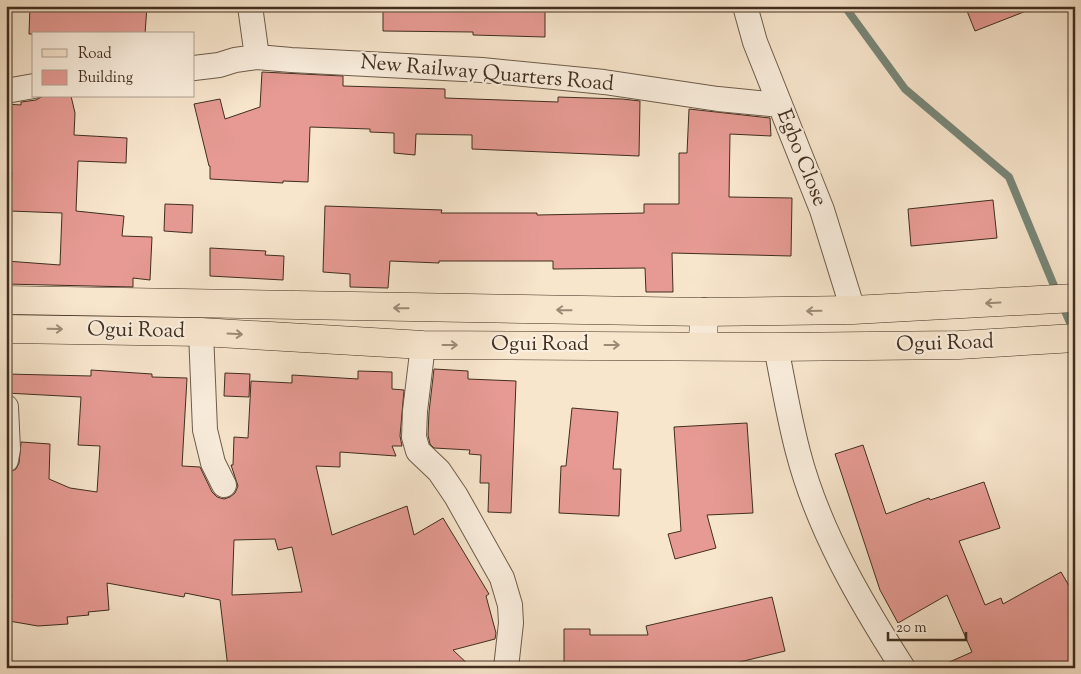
<svg xmlns="http://www.w3.org/2000/svg" width="1081" height="674" viewBox="0 0 1081 674" font-family="'Sorts Mill Goudy',serif">
	<rect width="100%" height="100%" fill="#f7e5cc"/>
	<filter id="stains"><feTurbulence type="fractalNoise" baseFrequency=".004" numOctaves="4"/><feColorMatrix values="0 0 0 0 .2 0 0 0 0 .09 0 0 0 0 .02 0 0 0 .5 -.17"/></filter>
	<radialGradient id="worn" r=".72"><stop offset=".6" stop-color="#630" stop-opacity="0"/><stop offset="1" stop-color="#630" stop-opacity=".3"/></radialGradient>
	<g fill="none" stroke-linecap="round" stroke-linejoin="round">
		<path stroke="#788677" stroke-width="8" d="M849,6l-1,5 57,78 104,88 48,116
			M1062,304l12,28"/>
	</g>
	<path fill="#e69a93" stroke="#402e1f" fill-rule="evenodd" d="M30,6h117l-2,28h-116z
		M383,6h162v31l-72,-2v-3l-90,-1z
		M979,6h54l1,2 -59,23 -8,-20z
		M262,72l81,4v10l102,3v9l113,4v-5l64,2 18,2 -1,55 -167,-7v-14l-56,-1 -1,21 -21,-2v-20l-24,-1v-3l-60,-2 -2,55 -25,-1v2l-73,-4v-13h-1l-15,-62 26,-5 5,20 35,-12z
		M43,96h28l4,17 -1,22 53,3 -1,25 -48,-2 -2,50 48,5 -2,20 30,1 -2,43 -17,-2v9l-127,-3v-23l54,4 2,-52 -52,-2 2,-39h-6v-68l15,1v-3l15,-2z
		M689,109l81,9 1,18 -41,-2 -1,63 63,1 -1,58 -119,-3 1,39h-27l-1,-24 -92,1v-8h-114v2l-49,-2 -2,27 -38,-1v-13l-27,-2 2,-66 117,4 -1,3h96v2l107,-2v-9h35v-51h8z
		M993,200l4,38 -86,8 -3,-37z
		M165,204l28,1 -1,28 -28,-2z
		M210,248l56,3 -1,4 19,1 -1,24 -73,-4z
		M434,369l34,2v8l48,2 -5,132 -23,-1 1,-29h-9l1,-28 -12,-1 1,-4 -36,-2 -4,-4 -2,-9 1,-23z
		M91,370l61,4v3l35,1 -5,88 18,1 12,25 5,5 7,2 6,-2 5,-4 3,-7 -7,-21h2l1,-28 14,1 3,-57 41,2v-8l66,4v-8l34,1v17l12,1 -4,46 2,10h-10l4,10 -56,-4v15l-24,-1 16,69 75,-29 7,29 29,-17 46,76 -3,2 10,37 -1,6 -42,11 19,18h-244l-8,-68 -35,-7 -1,4 -77,-14 2,27 -21,2 1,3 -22,2 1,7 -30,2 -29,-5 3,-26h-6v-116l2,-6 8,-4 3,-6 2,-21 29,2 -1,35 21,9 27,4 3,-46 -22,-1 3,-48 -75,-4v-19l85,2zM275,539l3,11 14,-3 10,45 -70,3 2,-55z
		M225,373l25,1 -1,23 -25,-1z
		M572,408l46,4 -5,57h8l-2,47 -60,-3 2,-47h5z
		M747,423l6,90 -46,2 9,33 -41,11 -7,-25 13,-3 -7,-104z
		M863,445l23,69 43,-16 1,2 54,-18 16,46 -41,13 26,64 16,-7 2,6 58,-32 14,24v72h-139l36,-16 -25,-57 -49,28 -18,-33 -45,-136z
		M772,597l13,54 -70,17h-151v-39h26v6h58l-2,-9z"/>
	<g fill="none" stroke-linecap="round" stroke-linejoin="round">
		<defs>
			<path id="street" d="M250,6l7,51
				M745,6l10,36 67,168 31,100
				M194,68l25,-3 16,-5 22,-3 34,3 191,10 122,12 114,17 62,6
				M6,91l28,-5
				M201,332l4,98 8,33 11,22
				M423,345l-8,66 -1,26 4,14 21,20 17,25 46,82 8,27 1,18 -5,45
				M776,347c7,35 13,71 22,105 20,77 62,149 105,216
				M6,407l2,42 -2,11"/>
			<path id="secondary" d="M703,346l1,-34"/>
			<path id="primary" d="M6,300l698,12 149,-2 222,-12
				M6,329l195,3 222,13 353,2 183,-2 116,-7"/>
		</defs>
		<use href="#street" stroke="#6e5c4a" stroke-width="26"/>
		<use href="#secondary" stroke="#402e1f" stroke-width="29"/>
		<use href="#primary" stroke="#402e1f" stroke-width="29"/>
		<use href="#street" stroke="#faeede" stroke-width="24"/>
		<use href="#secondary" stroke="#faeede" stroke-width="28"/>
		<use href="#primary" stroke="#f7e5cc" stroke-width="28"/>
	</g>
	<defs><path id="oneway-shaft" d="M-6 0H5M1.5-3L5.5 0L1.5 3" fill="none" stroke-width="1.6" stroke-linecap="round" stroke-linejoin="round" transform="scale(1.25)"/></defs>
	<g stroke="#9c8a76">
		<use href="#oneway-shaft" transform="translate(993 303) rotate(177)"/>
		<use href="#oneway-shaft" transform="translate(401 308) rotate(-179)"/>
		<use href="#oneway-shaft" transform="translate(564 310) rotate(-179)"/>
		<use href="#oneway-shaft" transform="translate(814 311) rotate(179)"/>
		<use href="#oneway-shaft" transform="translate(55 329) rotate(1)"/>
		<use href="#oneway-shaft" transform="translate(235 334) rotate(3)"/>
		<use href="#oneway-shaft" transform="translate(450 345)"/>
		<use href="#oneway-shaft" transform="translate(612 345)"/>
	</g>
	<g text-anchor="middle" dominant-baseline="central" stroke-width="4.5" stroke-linejoin="round" paint-order="stroke">
		<g font-size="21" fill="#402e1f" stroke="#faeede">
			<text transform="translate(487 74) rotate(5)">New Railway Quarters Road</text>
			<text transform="translate(801 158) rotate(68)">Egbo Close</text>
			<text transform="translate(136 331) rotate(1)">Ogui Road</text>
			<text transform="translate(945 344) rotate(-2)">Ogui Road</text>
			<text x="540" y="345">Ogui Road</text>
		</g>
	</g>
	<rect width="1081" height="674" fill="none" stroke="#f7e5cc" stroke-width="25"/>
	<rect x="8" y="8" width="1066" height="659" fill="none" stroke="#402e1f" stroke-width="2.5"/>
	<rect x="12" y="12" width="1056" height="649" fill="none" stroke="#402e1f"/>
	<rect x="32" y="32" width="162" height="65" fill="#faeede" stroke="#b0a192"/>
	<rect x="42" y="49" width="25" height="8" fill="#f7e5cc" stroke="#b0a192"/>
	<text x="78" y="58" font-size="15" fill="#402e1f">Road</text>
	<rect x="42" y="70" width="25" height="15" fill="#e69a93" stroke="#b0a192"/>
	<text x="78" y="82" font-size="15" fill="#402e1f">Building</text>
	<path d="M888 632v8h78v-8" fill="none" stroke="#402e1f" stroke-width="2.5"/>
	<text x="896" y="632" font-size="15" fill="#402e1f" stroke="#faeede" stroke-width="4" paint-order="stroke">20 m</text>
	<rect width="100%" height="100%" filter="url(#stains)"/>
	<rect width="100%" height="100%" fill="url(#worn)"/>
</svg>
